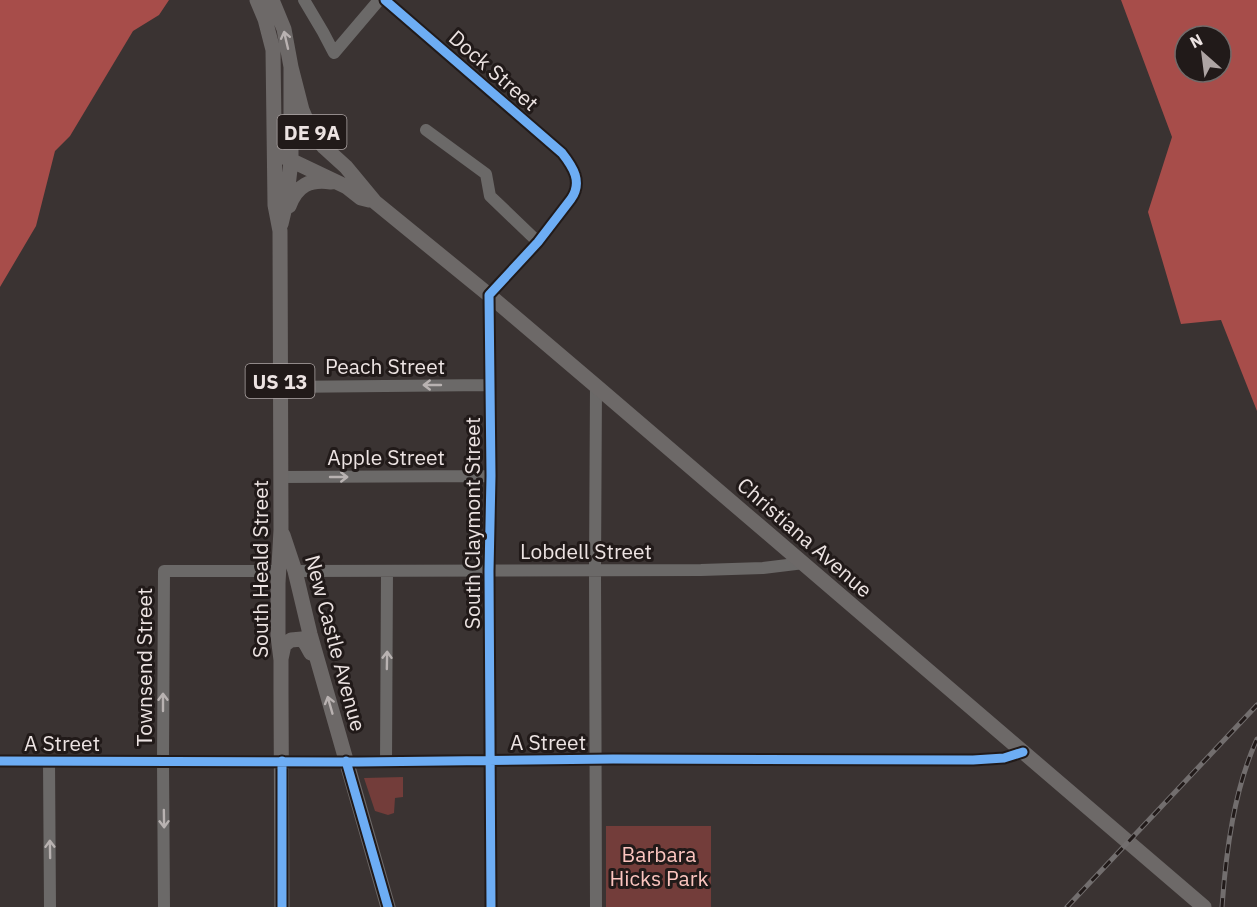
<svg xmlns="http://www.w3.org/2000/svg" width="1257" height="907" viewBox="0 0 1257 907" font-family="'IBM Plex Sans',sans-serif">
	<rect width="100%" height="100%" fill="#3a3332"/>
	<path fill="#733d3a" d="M403,777v20l-8,1 -1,15 -6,2 -13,-4 -11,-33z
		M606,826h105v81h-105z"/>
	<path fill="#a74d4a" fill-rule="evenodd" d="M0,0h169l-10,15 -26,16 -63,105 -15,15 -19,75 -36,61z
		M1121,0h136v411l-36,-91 -40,4 -33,-112 24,-75zM1185,36h36v36h-36z"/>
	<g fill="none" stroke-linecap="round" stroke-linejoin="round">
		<path stroke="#6b6968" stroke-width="12" d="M304,0l19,32 11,21 45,-53
			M385,0l177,153c11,14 21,29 9,46l-33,43 -49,53 2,181 -2,95 2,336
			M426,130l60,44 4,22 48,46
			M596,386l-1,184 1,337
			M280,387l210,-2
			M281,477l210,-1
			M295,571l406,-1 62,-2 41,-5
			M0,761l358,1 255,-3 360,1 31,-2 19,-6
			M49,761l1,146
			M386,761l1,-190
			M164,907l-1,-146 1,-190h114"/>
		<path stroke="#6d6968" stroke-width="15" d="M257,0l8,19 8,31 2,155 5,26 1,299 -3,53v53l3,24v32l1,215
			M272,0l12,29 7,38v94l-5,42 -5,21
			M291,67l11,43 6,14 8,13 8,10 22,20 29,35 114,93 107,91 608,521
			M284,157l63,30 14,11 8,2
			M289,206c8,-21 21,-27 42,-24
			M283,535l12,36 15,63 78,273
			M281,659l3,-14 7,-5 11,-1 4,5 5,9"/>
		<defs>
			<path id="rail" d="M1067,907l190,-202
				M1222,907c4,-56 12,-117 35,-168"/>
		</defs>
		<use href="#rail" stroke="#726e6e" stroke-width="5"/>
		<use href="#rail" stroke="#211a19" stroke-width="3" stroke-dasharray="9" stroke-linecap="butt"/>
		<defs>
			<path id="cycleway" d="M385,0l177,153c11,14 21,29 9,46l-33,43 -49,53 2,181 -2,95 2,336
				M0,761l358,1 255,-3 360,1 31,-2 19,-6
				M282,761v146
				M346,761l42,146"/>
		</defs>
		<use href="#cycleway" stroke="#211a19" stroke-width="13"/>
		<use href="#cycleway" stroke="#6dadf4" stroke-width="9"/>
	</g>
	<defs><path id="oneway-shaft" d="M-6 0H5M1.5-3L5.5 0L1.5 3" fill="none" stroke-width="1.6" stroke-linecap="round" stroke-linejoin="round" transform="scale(1.5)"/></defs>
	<g stroke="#b9b2b1">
		<use href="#oneway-shaft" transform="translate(286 40) rotate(-103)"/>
		<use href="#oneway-shaft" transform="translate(330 705) rotate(-106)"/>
	</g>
	<g stroke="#b8b2b1">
		<use href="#oneway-shaft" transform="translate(432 385) rotate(180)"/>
		<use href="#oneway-shaft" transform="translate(339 477)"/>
		<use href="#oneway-shaft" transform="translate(387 660) rotate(-89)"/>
		<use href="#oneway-shaft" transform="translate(163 702) rotate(-90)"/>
		<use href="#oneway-shaft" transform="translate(164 819) rotate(89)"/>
		<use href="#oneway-shaft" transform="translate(50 849) rotate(-91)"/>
	</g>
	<g text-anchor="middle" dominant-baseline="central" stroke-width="6" stroke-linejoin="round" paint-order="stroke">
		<g fill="#211a19" stroke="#afa7a6" stroke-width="1.5">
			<rect x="277.5" y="115" width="69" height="34" rx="4.5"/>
			<rect x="245.5" y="364" width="69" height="34" rx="4.5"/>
		</g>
		<g font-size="20" font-weight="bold" fill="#ece3e2">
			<text x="312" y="132">DE 9A</text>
			<text x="280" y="381">US 13</text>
		</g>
		<g font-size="21" fill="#ece3e2" stroke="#211a19">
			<text transform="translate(494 70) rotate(41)">Dock Street</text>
			<text x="385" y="366">Peach Street</text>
			<text x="386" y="457">Apple Street</text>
			<text transform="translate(472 523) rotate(-90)">South Claymont Street</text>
			<text transform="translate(805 537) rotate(41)">Christiana Avenue</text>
			<text x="586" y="551">Lobdell Street</text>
			<text transform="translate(260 569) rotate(-90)">South Heald Street</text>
			<text transform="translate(336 643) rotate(75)">New Castle Avenue</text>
			<text transform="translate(144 667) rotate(-90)">Townsend Street</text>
			<text x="548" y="742">A Street</text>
			<text x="62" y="743">A Street</text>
		</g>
		<g font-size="21" fill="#fcc5bf" stroke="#211a19">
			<text x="659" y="854">Barbara<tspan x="659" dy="24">Hicks Park</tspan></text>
		</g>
	</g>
	<g transform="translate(1203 54) rotate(332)"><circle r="28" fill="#211a19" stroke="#726a69" stroke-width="1.5"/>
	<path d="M0-4.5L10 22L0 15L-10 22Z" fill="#aea5a4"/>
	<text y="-9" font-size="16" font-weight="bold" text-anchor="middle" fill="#ece3e2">N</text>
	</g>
</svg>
